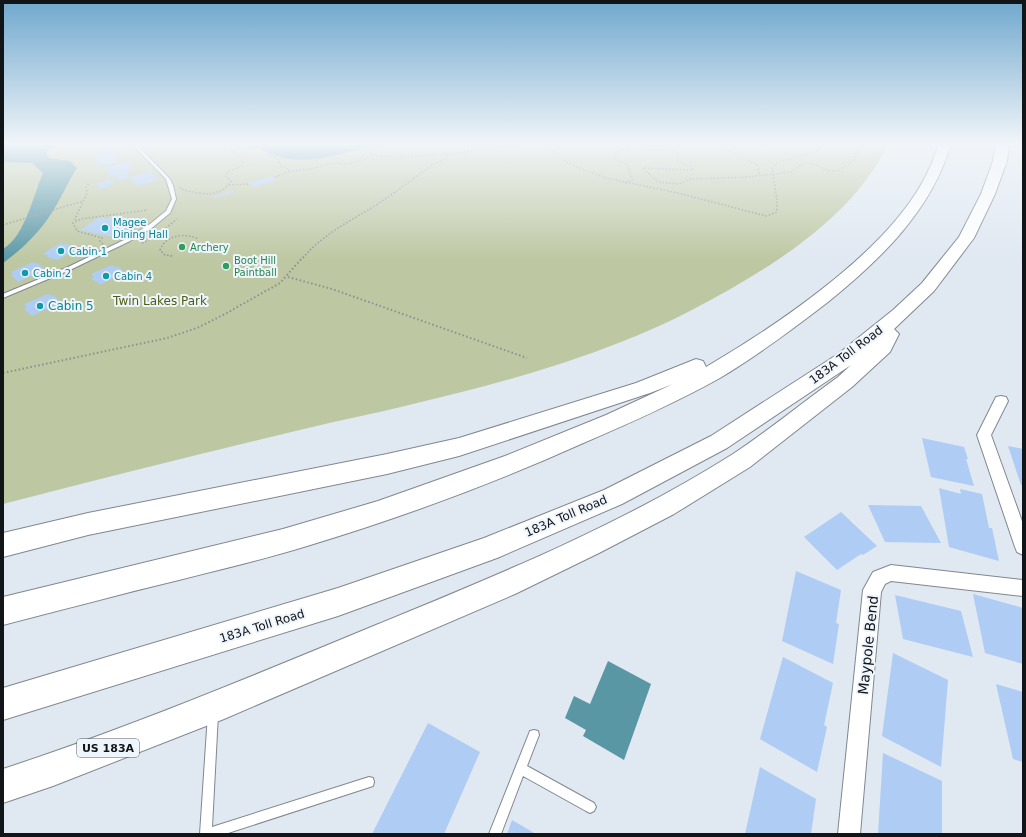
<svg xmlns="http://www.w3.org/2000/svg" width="1026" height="837" viewBox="0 0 1026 837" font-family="'DejaVu Sans',sans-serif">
	<rect width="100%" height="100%" fill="#e0e8f2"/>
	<path fill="#bdc7a1" d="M3,144h885c-25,52 -71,90 -118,121 -47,30 -97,57 -149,77 -68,27 -140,46 -212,63 -35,9 -70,15 -105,24 -101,24 -201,49 -301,75z"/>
	<path fill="#5a97a4" d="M3,144h67l-21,4 -3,5 3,5 21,3 7,7c-8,12 -13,24 -20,36 -13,24 -32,43 -54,59v-14c22,-13 30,-53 40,-76l-11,-10 -29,-1z
		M245,144h135c-37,9 -86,28 -120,4l-9,1z
		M608,661l43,23 -27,76 -41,-24 3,-6 -21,-12 9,-22 16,8z"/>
	<path fill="#aeccf4" d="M114,148l3,14 -20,4 -2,-12 7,-1v-3z
		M126,162l6,5 -2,1 3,3 -6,2 3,5 -12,3 -3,-5 -4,1 -6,-9z
		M151,171l7,9 -21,6 -7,-9z
		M273,176l4,4 -23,7 -5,-4z
		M110,179l4,5 -14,5 -4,-5z
		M233,190l2,2 -20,6 -2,-1z
		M112,216l11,3 -4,3 11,4 -17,11 -33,-7 20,-13 7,2z
		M60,243l19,4 -21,13 -12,-3 2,-1 -5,-2z
		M33,262l3,2 2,-1 7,7 -27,12 -7,-7 2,-1 -2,-2z
		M112,265l3,2 2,-1 8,6 -25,13 -9,-7 3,-1 -3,-3z
		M48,294l3,2 2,-1 8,7 -29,14 -8,-7 3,-2 -3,-3z
		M922,438l42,9 4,12h-2l8,27 -43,-9z
		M1008,446l15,3v37l-2,-1z
		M939,488l22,6 -1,-5 22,5 7,34h3l7,33 -50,-14z
		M868,505l53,1 20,37 -56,-1z
		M841,512l36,34 -14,9 -2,-1 -24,16 -33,-33z
		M796,571l45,19 -5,33 3,1 -6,40 -51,-23z
		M973,594l50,14v56l-38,-11z
		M895,595l66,16 12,46 -70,-18z
		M893,653l55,27 -7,87 -59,-31z
		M783,657l50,26 -9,42 3,2 -10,45 -57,-33z
		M996,684l27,8v70l-10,-3z
		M428,723l52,29 -36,82h-72z
		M883,753l59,28v53h-64z
		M760,767l56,32 -5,35h-66z
		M512,820l24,14h-29z"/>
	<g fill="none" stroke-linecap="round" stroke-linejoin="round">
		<defs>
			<path id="service" d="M136,144h4l-2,2 31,32 4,7 3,14 -6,14 -17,14 -23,14 -58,28 -69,29v-4l65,-27 58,-28 24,-15 16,-13 6,-12 -6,-20 -31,-32 -1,-1z
				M213,709l4,1 1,4 -6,113 157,-50 4,1 1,4 -1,4 -148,48h-25l8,-120 1,-4z
				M534,730l4,1 1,4 -12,31 67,37 2,4 -2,4 -4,2 -4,-2 -63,-35 -22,58h-12l41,-103z"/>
			<path id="minor" d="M1001,396l5,1 2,4 -17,34 32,89v31l-6,-3 -2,-5 -38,-112 19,-38z
				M891,565l132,15v16l-132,-15 -6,3 -4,8 -21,242h-22l25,-244 10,-18z"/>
			<path id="motorway" d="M939,144h12c-20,67 -70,115 -123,158 -35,27 -70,53 -108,76 -45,25 -92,46 -139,66 -89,40 -181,74 -274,102 -42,13 -85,23 -128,34 -59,14 -117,30 -176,45v-28l280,-68 95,-28 127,-45 101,-41 67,-31 -23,9 -191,63 -72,18 -299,61 -85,22v-24l85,-20 299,-59 72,-16 177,-55 60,-24 7,2 3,6c70,-41 176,-112 216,-184 7,-12 12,-25 17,-39z
				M1000,157l5,1 2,3 -12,33 -21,44 -40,53 -40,38 5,5 -9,18 -38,35 -102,80 -76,47 -75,39 -84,41 -291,125 -171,67 -50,17v-34c127,-42 250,-93 373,-144 122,-50 245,-100 357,-171 35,-23 70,-52 105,-77l13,-12 -124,83 -105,56 -125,54 -159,58 -335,104v-32l335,-100 146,-50 120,-48 107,-54 127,-82 55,-44 29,-27 37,-46 22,-43 12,-33 2,-3z"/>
		</defs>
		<use href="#service" stroke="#808790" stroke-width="2"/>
		<use href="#minor" stroke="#808790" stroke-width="2"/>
		<use href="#motorway" stroke="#808790" stroke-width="2"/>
		<path stroke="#8a9097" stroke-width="1.5" stroke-dasharray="1.5 2" stroke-linecap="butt" d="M390,144l-14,4 -5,5 5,3 20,1 57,-3 28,-5 57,-4 13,4 14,12 9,5 32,12 72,15 88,23 11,-4v-12l-5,-32 6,-6 36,-9 12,-9
			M640,144l8,6h17l14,3 -2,7 16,8v2l-50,-2 15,14 21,2 11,-5 57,-2 44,-5 14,-9c28,3 19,18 49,-2l5,-17
			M717,144l40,21 3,11
			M1014,146l9,1
			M271,150l-4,5 10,3 3,7 11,6 20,-2 21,-6 15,1 19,-5 5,-5
			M275,177l15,-6
			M625,183l7,-3 -5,-15 -13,-6 1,-7 14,-4 1,-2 -2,-2
			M229,185l21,-1
			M180,187l1,2c17,5 39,10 50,-8l-5,-5 1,-4 14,-6 4,-8 -9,-4 -5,-6 1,-4
			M76,220l-1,-1 12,-26 -1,-6 4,-5
			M3,225l80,-24
			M156,236l10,4
			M142,243l14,-7 21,-17
			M103,244l-3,-3 2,-3 -25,-7 -4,-8 8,-4 67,-9
			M172,256l-7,-1 -5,-5c6,-16 26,-17 39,-11
			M303,258c21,-26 51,-38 79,-57 23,-15 44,-34 69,-46"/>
		<path stroke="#8a9097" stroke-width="2" stroke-dasharray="1.5 2.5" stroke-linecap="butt" d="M288,277l44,12 195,69
			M3,373l164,-35 30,-10 28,-14 55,-31 23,-26"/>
		<use href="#service" fill="#fff" fill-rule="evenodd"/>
		<use href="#minor" fill="#fff" fill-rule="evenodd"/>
		<use href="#motorway" fill="#fff" fill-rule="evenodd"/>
		<defs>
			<path id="motorway-bridge" d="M1000,161l2,-17"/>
		</defs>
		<use href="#motorway-bridge" stroke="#808790" stroke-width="16" stroke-linecap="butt"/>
		<use href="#motorway-bridge" stroke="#fff" stroke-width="14"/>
	</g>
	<linearGradient id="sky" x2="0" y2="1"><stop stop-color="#6fa8cd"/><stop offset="0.55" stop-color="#f1f5f9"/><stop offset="1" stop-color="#f1f5f9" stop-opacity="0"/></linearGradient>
	<rect width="1026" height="261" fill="url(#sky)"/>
	<g fill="#0f9aa8" stroke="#eff5fd" stroke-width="1.5">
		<circle cx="105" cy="228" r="4"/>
		<circle cx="61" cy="251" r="4"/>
		<circle cx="25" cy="273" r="4"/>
		<circle cx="106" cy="276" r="4"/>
		<circle cx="40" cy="306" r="4"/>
	</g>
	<g fill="#2e9e5b" stroke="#eff5fd" stroke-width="1.5">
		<circle cx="182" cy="247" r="4"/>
		<circle cx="226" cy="266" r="4"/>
	</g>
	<g text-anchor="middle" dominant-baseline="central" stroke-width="4" stroke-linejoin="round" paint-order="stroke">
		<g font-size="10" fill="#0d838f" stroke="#eff5fd" text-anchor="start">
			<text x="113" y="222">Magee<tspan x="113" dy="12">Dining Hall</tspan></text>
			<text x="69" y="251">Cabin 1</text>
			<text x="33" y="273">Cabin 2</text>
			<text x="114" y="276">Cabin 4</text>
		</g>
		<g font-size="10" fill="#27864d" stroke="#eff5fd" text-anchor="start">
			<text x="190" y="247">Archery</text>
			<text x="234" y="260">Boot Hill<tspan x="234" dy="12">Paintball</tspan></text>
		</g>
		<rect fill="#eff5fd" stroke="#54585d" stroke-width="1" x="77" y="739" width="62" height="18" rx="3"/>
		<g font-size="11" font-weight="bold" fill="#121518">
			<text x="108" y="748">US 183A</text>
		</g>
		<g font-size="12" fill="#505c12" stroke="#eff5fd">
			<text x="160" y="301">Twin Lakes Park</text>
		</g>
		<g font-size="12" fill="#0d838f" stroke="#eff5fd" text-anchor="start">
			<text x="48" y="306">Cabin 5</text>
		</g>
		<g font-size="12" fill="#121518" stroke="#eff5fd">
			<text transform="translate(846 355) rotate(-37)">183A Toll Road</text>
			<text transform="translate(566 516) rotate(-23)">183A Toll Road</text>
			<text transform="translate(262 626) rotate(-17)">183A Toll Road</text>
		</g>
		<g font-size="14" fill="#121518" stroke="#eff5fd">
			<text transform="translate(868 645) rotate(-84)">Maypole Bend</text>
		</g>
	</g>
	<rect width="1026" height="837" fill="none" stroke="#121518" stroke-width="8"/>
</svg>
